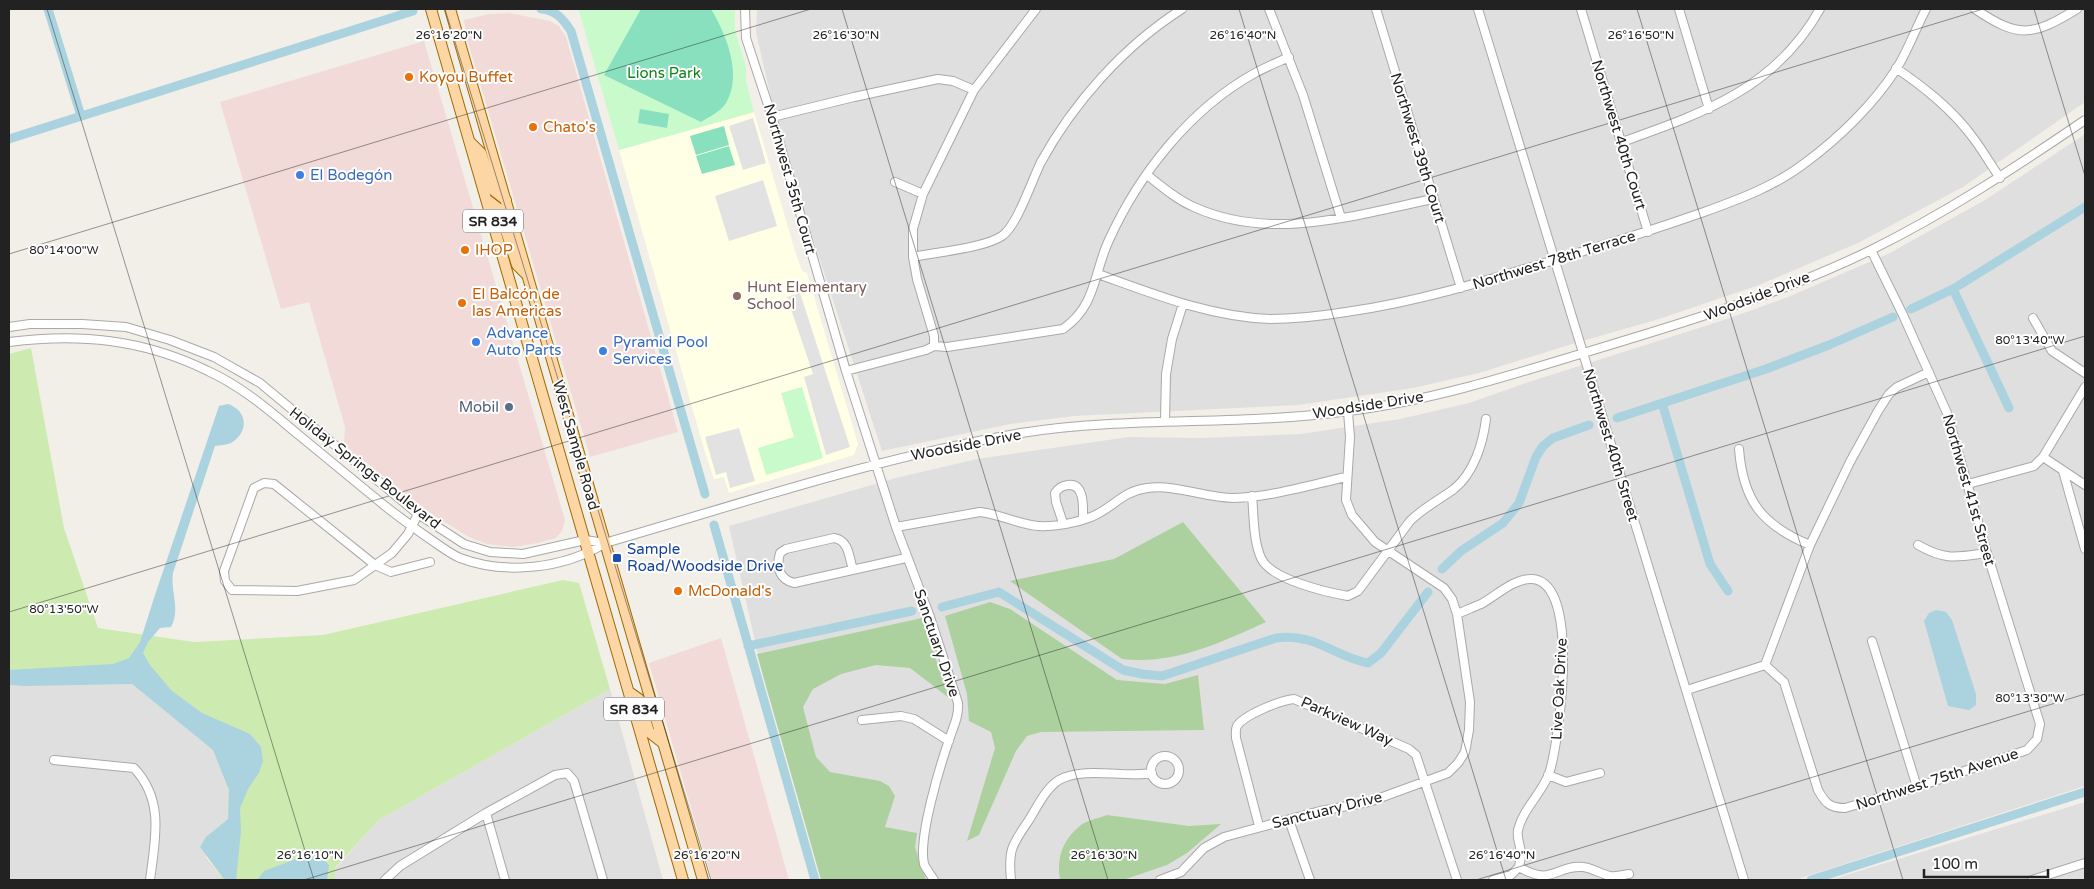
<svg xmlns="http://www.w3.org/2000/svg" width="2094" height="889" viewBox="0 0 2094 889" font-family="'Varela Round',sans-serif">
	<rect width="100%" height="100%" fill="#f2efe9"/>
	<path fill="#e0dfdf" d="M757,9h1328v93l-122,85 -105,56 -99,42 -100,34 -87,25 -93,29 -66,15 -115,17 -224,11 -64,8 -128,27 -77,-237 -34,-116 -15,-66z
		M2085,134v652l-290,94h-973l-59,-203 -34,-151 167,-48 81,-19 152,-22 72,1 100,-4 99,-15 69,-16 63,-22 192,-61 64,-23 100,-43 97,-54z
		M132,684l81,66 16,40 -1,29 -22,18v20l15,19v4h-212v-195l16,1z
		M610,689l53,191h-328v-11l44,-49z
		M2085,802v78h-255z"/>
	<path fill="#f2dad9" d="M509,13l41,8 9,5 7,11 112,395 -88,25 -123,-418 -3,-19 25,-6z
		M424,41l141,479 -3,11 -6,7 -18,5 -25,4 -26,-3 -18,-7 -36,-22 -89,-70 1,-18 -36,-125 -28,7 -61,-207z
		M721,638l68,242h-77l-63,-217z"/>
	<path fill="#ffffe5" d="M754,112l41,139 7,20 5,2 51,171 -4,11 -125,38 -5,-16 -10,2 -10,-30 -85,-299z"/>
	<path fill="#cdebb0" d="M31,348l33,180 34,100 96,14 129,-7 240,-55 16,3 31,106 -231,131 -44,48v12h-114v-4l-21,-29 6,-10 22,-18 1,-29 -16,-40 -81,-66 -107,2 -16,-1v-331z"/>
	<path fill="#add19e" d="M1183,522l83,100c-46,21 -92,43 -144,37l-112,-78 104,-22z
		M990,602l20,7 107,71 48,4 33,-9 6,55 -163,2 -14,4 -11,15 -37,84 -12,6 28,-93 -4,-16 -22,-11 -2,-27 -22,-78z
		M922,618l27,80 -39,-30 -34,-3 -35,9 -28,15 -10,18 13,50 14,15 50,9 9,5 6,10 -10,31 32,6 -2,14 11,33h-105l-64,-226z
		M1107,815l82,11 32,-2 -34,29 -20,12 -44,15h-63c-4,-22 3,-41 21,-55 7,-5 18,-7 26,-10z"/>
	<path fill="#c8facc" d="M576,9h159v21l11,37v14l8,31 -135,38 -40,-139z
		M802,387l21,71 -57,17 -8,-27 36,-11 -13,-44z"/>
	<path fill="#88e0be" d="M641,9h70c15,25 32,66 15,94 -5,8 -17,14 -25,19l-97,-47z
		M640,109l29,5 -2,14 -29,-5z
		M724,126l5,19 -33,10 -6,-19z
		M729,146l6,19 -33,9 -6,-18z"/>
	<path fill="#e2e2e2" d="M753,118l13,45 -23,7 -14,-44z
		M763,180l14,46 -48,15 -14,-45z
		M800,293l50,154 -24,8 -22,-78 9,-3 -26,-77z
		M739,428l16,53 -25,7 -4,-16 -10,3 -11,-38z"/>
	<path fill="#aad3df" d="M228,404c20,7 21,28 3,39 -5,2 -11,2 -16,3l-42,127c-3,18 8,36 -2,54l-11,1 -12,14 -5,11 7,12 22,26 30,22 48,21 11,13 2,14 -4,12 -11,16 -8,19 1,23 -5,49h-11l-25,-33 6,-10 22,-18 1,-29 -16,-40 -81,-66 -107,2 -16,-1v-15l104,-6 16,-6 11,-16 15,-47 64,-189z
		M1936,610l10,2 6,8 24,74v11l-7,5 -21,-4 -24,-85 5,-8z
		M301,857h20l8,8 -2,15h-70l7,-9z"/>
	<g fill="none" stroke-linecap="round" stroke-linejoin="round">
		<path stroke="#aad3df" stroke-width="9" d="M48,9l33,107
			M541,9c15,1 22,10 30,22l134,463
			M9,139l404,-128
			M1953,289l56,119
			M1911,309l42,-20 132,-82
			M1662,403l48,161 18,27
			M1617,418l149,-49 63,-24 64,-28
			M714,525l101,355
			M1442,569l19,-18 42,-28 16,-20 17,-46 7,-11 10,-8 36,-13
			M942,607l57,-15 124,78 19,4 20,2 114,-38c41,-5 56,18 92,25l13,-10 47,-61
			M748,646l164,-35
			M1811,880l274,-88"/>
		<defs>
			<path id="minor" d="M745,9l1,29 26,79 74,254 50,156 34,90 28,86c1,14 -5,24 -9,37 -9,26 -31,98 -25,124 2,5 7,11 10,16
				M1269,9l34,86 38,123
				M1376,9l85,279
				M1478,9l266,871
				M1581,9l67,223
				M1679,9l30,100
				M1975,9c44,30 58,27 102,0
				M1896,68c29,20 57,42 78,71 9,12 17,26 26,39
				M772,117l82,-20 84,-18 15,2 21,9
				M1622,142c81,-29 153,-53 198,-133
				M1147,175c14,11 30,25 47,32 77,35 161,8 239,-8
				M895,182l28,12
				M913,257c24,-5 71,-9 89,-21 15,-10 30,-56 39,-74 33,-60 83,-116 141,-153
				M1098,274c56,20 112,43 172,45 25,0 51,-3 76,-7 78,-11 152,-35 228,-58 44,-13 87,-27 130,-42 36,-13 71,-26 101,-49 34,-25 69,-59 92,-95 11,-18 19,-40 29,-59
				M2033,318l19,33 33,22
				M9,327l21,-3h52l44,3 44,13 44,17 46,26 158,131 46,30 26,8 33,2 62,-14 20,3
				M9,342c70,-9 134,-3 199,29 35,16 63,41 92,65 29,24 57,47 85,70 18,14 36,27 55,40 6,4 13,9 20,12 45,17 104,11 145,-15 138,-40 274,-86 416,-110 109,-17 219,-7 328,-22 78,-10 153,-33 228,-56 99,-30 200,-59 294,-105 75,-37 145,-83 214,-130
				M934,346v-10l-17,-57 -4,-22v-28l10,-35 51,-104 62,-81
				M846,371l80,-21 8,-4 13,1 116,-18c34,-24 30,-55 46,-89 30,-66 81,-131 146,-167 11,-6 23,-11 34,-16
				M1165,421l1,-47 6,-35 11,-35
				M1739,449c4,52 23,76 71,96
				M2043,457l42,28
				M2063,471l22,78
				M1968,484l66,-18 9,-9 42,-70
				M1252,496c2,20 1,44 9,62 9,21 64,34 87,38l10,-5 52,-70c13,-13 29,-21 44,-32 20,-16 29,-46 32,-70
				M418,514l-10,20 -16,19 -38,27 -57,11 -65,-1 -7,-9 -1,-10 30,-83 10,-5 10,1 101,81 16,7 39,-10
				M1063,523l-7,-21 -1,-9c4,-5 6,-7 13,-8 17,-2 15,23 15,34
				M896,527l84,-15c20,2 40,13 59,14 16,1 37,-3 52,-9 23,-9 29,-25 56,-29 29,-4 58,10 87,10 37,-1 76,-13 112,-21
				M1918,545c28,16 39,12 69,8
				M853,570c-4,-13 -4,-30 -19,-32l-48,11 -6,4c-4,14 -1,26 14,30l112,-25
				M1457,614c8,-3 16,-7 24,-10 15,-8 33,-26 51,-25 50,3 27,164 17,195 -8,20 -26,35 -31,56 -2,9 4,18 3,26 0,4 -2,8 -2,11
				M1872,641l45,146
				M1765,665l19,17 34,108c7,13 12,18 27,18l72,-21 110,-37 10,-11 3,-15 -53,-171 -40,-140 -44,-98 -32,-65
				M1765,665l45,-120 40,-83 28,-51 11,-17 8,-7 32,-15
				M1687,690l78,-25
				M862,720l39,-4 13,3 35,22
				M1151 770a14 14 0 1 1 28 0a14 14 0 1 1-28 0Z
				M54,760l80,8c31,33 21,72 16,112
				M1548,775l18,7 34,-9
				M486,813l19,67
				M1289,820l21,60
				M1259,826l-23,-88c0,-4 -1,-8 1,-12 7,-11 44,-26 57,-27l115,50 7,6 41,125
				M385,880l15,-14 86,-53 69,-38 12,-2 7,8 29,99
				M1011,880c-3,-31 1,-35 18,-60 8,-13 17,-32 30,-40 25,-14 66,-2 93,-7
				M1160,880l21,-8 23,-24 20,-11 96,-26 49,-9 79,-29 10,-10 7,-11 4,-22 1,-28 -13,-88 -5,-15 -8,-11 -69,-46 -23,-27 -6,-15 4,-63 -2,-25
				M1493,880l18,-5 8,-8c34,20 35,-2 64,0 9,1 18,7 27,9 6,1 13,-1 19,-2
				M2032,880l53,-17"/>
			<path id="major" d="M431,9l252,871
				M450,9l253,871
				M471,143l10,10 12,37 13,10
				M486,199l13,10 18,56 9,9
				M629,692l10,7 10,33 14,11"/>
		</defs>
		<use href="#minor" stroke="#a9a9a9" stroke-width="10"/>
		<use href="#major" stroke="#a06b00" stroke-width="12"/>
		<use href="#minor" stroke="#fff" stroke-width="8"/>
		<use href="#major" stroke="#fcd6a4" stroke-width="10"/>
	</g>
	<path fill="none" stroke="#222" stroke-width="1" stroke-opacity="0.45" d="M47,9l267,871M445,9l266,871M842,9l266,871M1239,9l267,871M1637,9l266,871M2034,9l51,167M9,254l802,-245M9,612l1974,-603M304,880l1781,-544M1476,880l609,-186"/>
	<g fill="#e8710a" stroke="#fff" stroke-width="2">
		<circle cx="409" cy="77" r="5"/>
		<circle cx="533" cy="127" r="5"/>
		<circle cx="465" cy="250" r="5"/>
		<circle cx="462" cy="303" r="5"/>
		<circle cx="678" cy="591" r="5"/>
	</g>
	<g fill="#3f7fe0" stroke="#fff" stroke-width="2">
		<circle cx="300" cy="175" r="5"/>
		<circle cx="476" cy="342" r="5"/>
		<circle cx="603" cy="351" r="5"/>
	</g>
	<circle fill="#8d6e63" stroke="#fff" stroke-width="2" cx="737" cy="296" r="5"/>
	<circle fill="#5c6f8a" stroke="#fff" stroke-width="2" cx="509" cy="407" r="5"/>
	<rect fill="#1a4fb4" stroke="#fff" stroke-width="2" x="612" y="553" width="10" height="10" rx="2.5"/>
	<g text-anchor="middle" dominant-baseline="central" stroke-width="4" stroke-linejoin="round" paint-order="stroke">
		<g fill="#fff" stroke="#646464" stroke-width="1">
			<rect x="463" y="209.5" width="60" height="23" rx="4"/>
			<rect x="604" y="697.5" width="60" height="23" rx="4"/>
		</g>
		<g font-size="14" font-weight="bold" fill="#222">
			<text x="493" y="221">SR 834</text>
			<text x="634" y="709">SR 834</text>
		</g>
		<g font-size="15" fill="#0c8416" stroke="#fff">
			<text x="664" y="73">Lions Park</text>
		</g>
		<g font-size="15" fill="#c56008" stroke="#fff" text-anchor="start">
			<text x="419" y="77">Koyou Buffet</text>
			<text x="543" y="127">Chato's</text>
			<text x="475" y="250">IHOP</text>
			<text x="472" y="294">El Balcón de<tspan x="472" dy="17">las Americas</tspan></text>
			<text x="688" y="591">McDonald's</text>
		</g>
		<g font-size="15" fill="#222" stroke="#fff">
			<text transform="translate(1619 135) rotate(73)">Northwest 40th Court</text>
			<text transform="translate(1418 148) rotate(73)">Northwest 39th Court</text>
			<text transform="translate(790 179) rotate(74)">Northwest 35th Court</text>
			<text transform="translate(1554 260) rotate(-17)">Northwest 78th Terrace</text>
			<text transform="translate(1757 296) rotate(-21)">Woodside Drive</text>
			<text transform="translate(1368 405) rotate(-9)">Woodside Drive</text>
			<text transform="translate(576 445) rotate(74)">West Sample Road</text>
			<text transform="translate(966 445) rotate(-11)">Woodside Drive</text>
			<text transform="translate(1611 445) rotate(73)">Northwest 40th Street</text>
			<text transform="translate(365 468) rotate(38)">Holiday Springs Boulevard</text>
			<text transform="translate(1969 490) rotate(74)">Northwest 41st Street</text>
			<text transform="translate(937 643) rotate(71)">Sanctuary Drive</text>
			<text transform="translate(1559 689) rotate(-87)">Live Oak Drive</text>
			<text transform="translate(1347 721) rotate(24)">Parkview Way</text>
			<text transform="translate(1937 779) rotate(-18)">Northwest 75th Avenue</text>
			<text transform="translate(1327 810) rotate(-14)">Sanctuary Drive</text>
		</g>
		<g font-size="15" fill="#366cbe" stroke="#fff" text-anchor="start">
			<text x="310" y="175">El Bodegón</text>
			<text x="486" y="333">Advance<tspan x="486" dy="17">Auto Parts</tspan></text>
			<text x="613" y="342">Pyramid Pool<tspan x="613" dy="17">Services</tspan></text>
		</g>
		<g font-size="15" fill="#785e54" stroke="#fff" text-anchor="start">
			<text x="747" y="287">Hunt Elementary<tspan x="747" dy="17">School</tspan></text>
		</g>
		<g font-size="15" fill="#4e5e75" stroke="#fff" text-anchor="end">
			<text x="499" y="407">Mobil</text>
		</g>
		<g font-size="15" fill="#164399" stroke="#fff" text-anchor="start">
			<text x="627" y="549">Sample<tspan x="627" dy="17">Road/Woodside Drive</tspan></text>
		</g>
	</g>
	<g font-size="12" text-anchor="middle" fill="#222" stroke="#fff" stroke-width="4" stroke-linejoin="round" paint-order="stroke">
		<text x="449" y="39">26°16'20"N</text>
		<text x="846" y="39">26°16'30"N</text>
		<text x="1243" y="39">26°16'40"N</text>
		<text x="1641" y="39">26°16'50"N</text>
		<text x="64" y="254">80°14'00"W</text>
		<text x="2030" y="344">80°13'40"W</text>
		<text x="64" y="613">80°13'50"W</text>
		<text x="2030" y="702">80°13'30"W</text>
		<text x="310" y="859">26°16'10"N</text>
		<text x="707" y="859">26°16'20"N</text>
		<text x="1104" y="859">26°16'30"N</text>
		<text x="1502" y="859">26°16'40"N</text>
	</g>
	<rect width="2094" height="889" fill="none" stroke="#222222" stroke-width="20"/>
	<path d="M1924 869v8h124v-8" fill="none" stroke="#222222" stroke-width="2.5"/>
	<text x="1932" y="869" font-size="15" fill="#222222" stroke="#ffffff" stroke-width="4" paint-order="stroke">100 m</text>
</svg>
